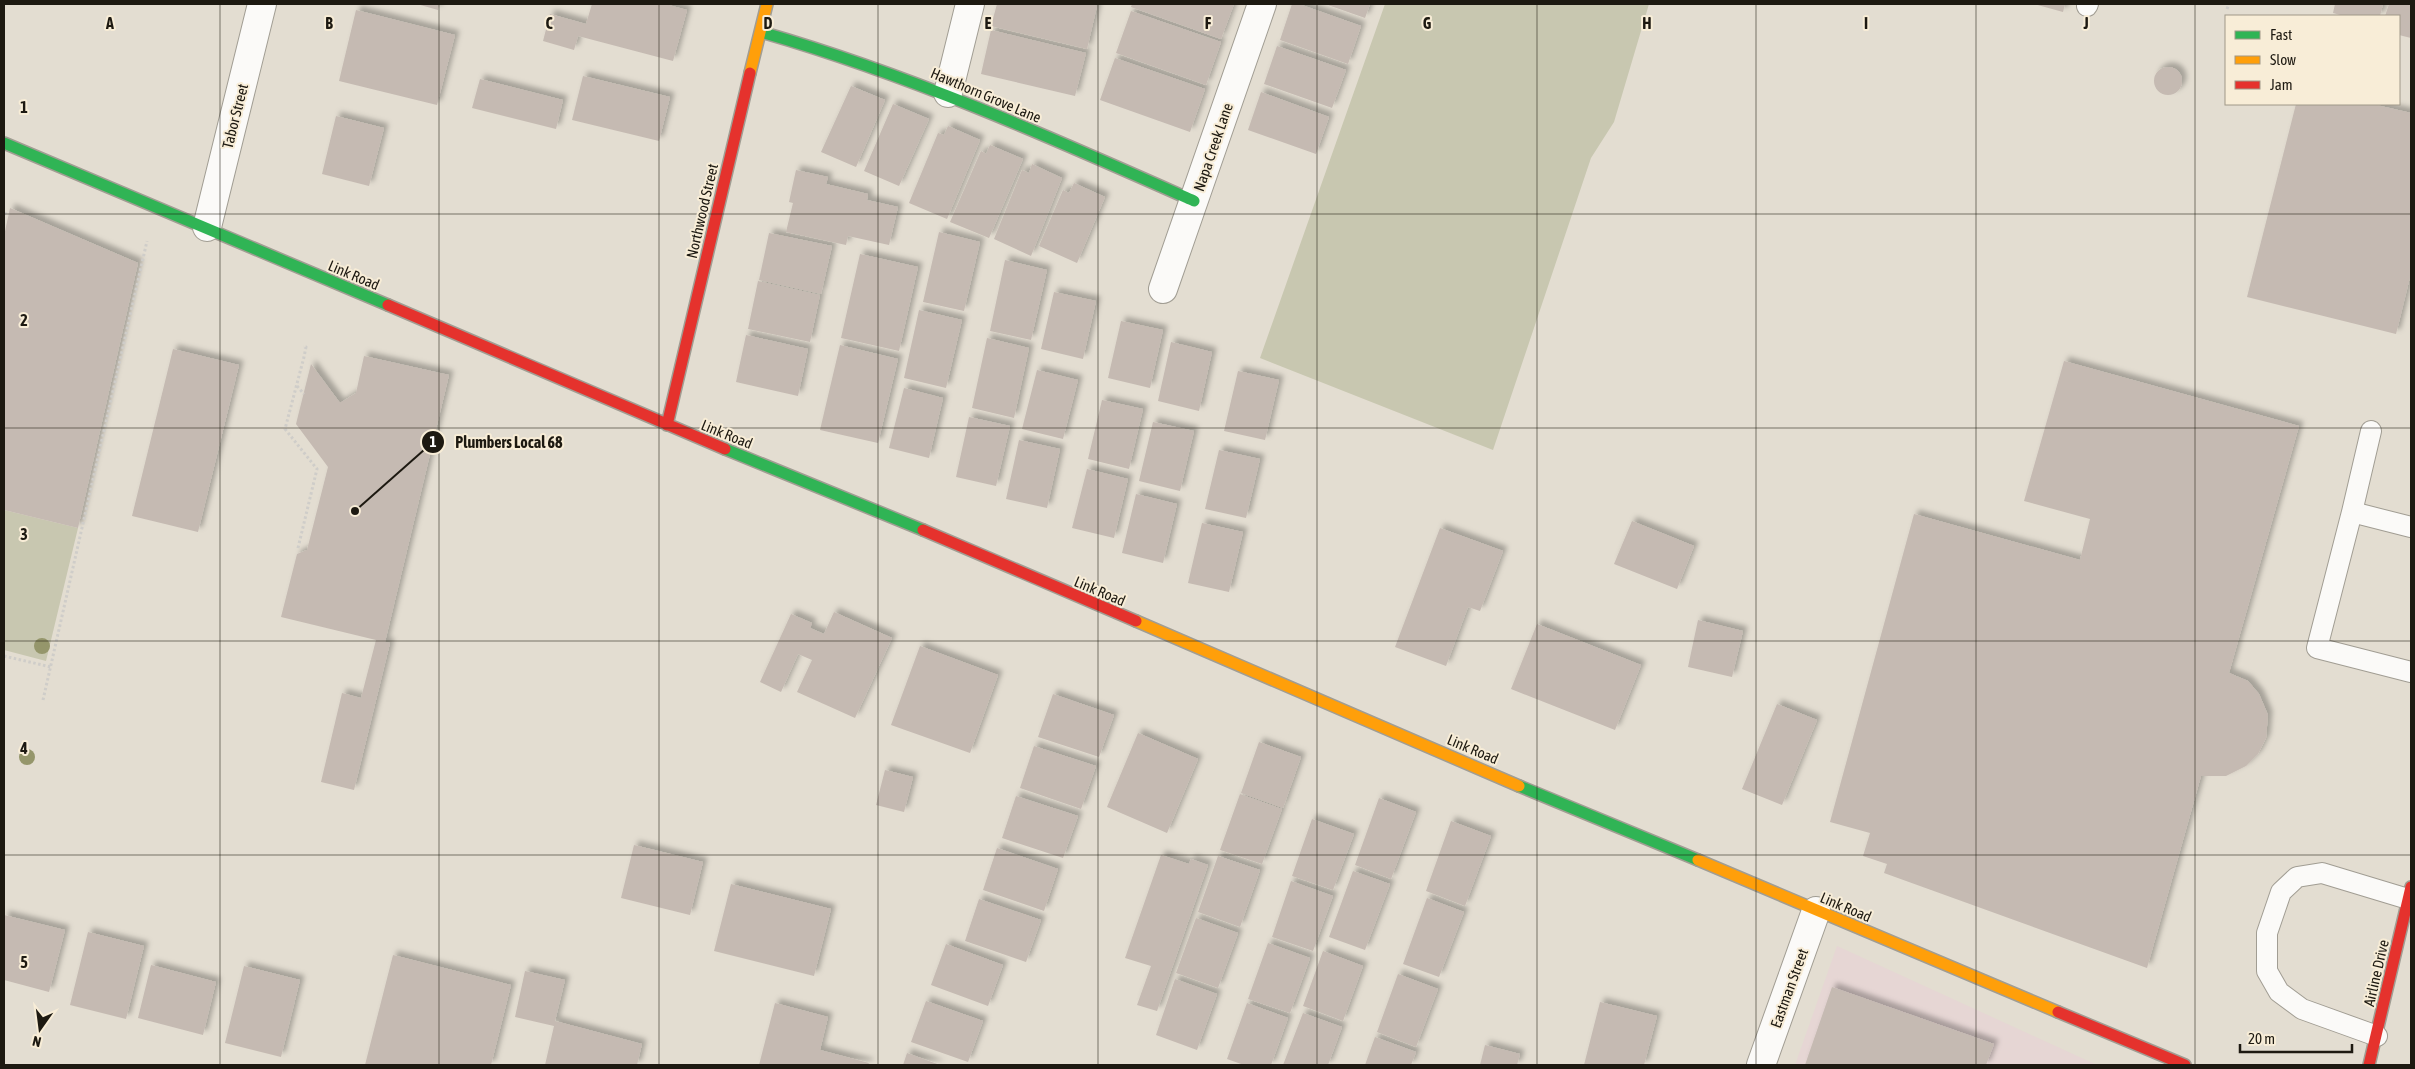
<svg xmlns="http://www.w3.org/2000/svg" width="2415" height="1069" viewBox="0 0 2415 1069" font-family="'Asap Condensed',sans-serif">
	<defs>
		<filter id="shadow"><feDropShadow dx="4.5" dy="-4.5" stdDeviation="2.5" flood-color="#0004"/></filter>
	</defs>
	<rect width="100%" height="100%" fill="#e3ddd1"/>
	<path fill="#e6d6d4" d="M1837,946l260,119h-302z"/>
	<path fill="#c8c7b0" d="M1385,4h264l-35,118 -23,36 -98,292 -233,-92z
		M4,510l74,18 -32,133 -42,-11z"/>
	<path fill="#c5bab2" filter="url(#shadow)" d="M417,4h22l-1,6z
		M592,4h73l22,6 -14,51 -95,-25 -4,14 -31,-9 7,-27 36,10z
		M997,4h92l8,2 -10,43 -96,-23z
		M1132,4h102l-13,35 -90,-32z
		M1292,4h7l62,22 -13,38 -68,-24z
		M1325,4h45l-5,14z
		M2034,4h31l-2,8z
		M2335,4h48l-3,12h-36l-11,-3z
		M2389,4h22v34l-12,-3v-19h-14z
		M356,10l99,25 -18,70 -98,-24z
		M1131,11l90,31 -15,43 -90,-32z
		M991,30l95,23 -11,43 -94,-22z
		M1277,46l69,24 -14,38 -68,-24z
		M1115,58l90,31 -15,43 -90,-32z
		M2154 81a14 14 0 1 1 28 0a14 14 0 1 1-28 0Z
		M583,76l87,21 -11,44 -87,-21z
		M480,79l83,21 -7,29 -84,-21z
		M851,86l34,14 -29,67 -35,-15z
		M1261,92l68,25 -13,37 -68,-24z
		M893,104l36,15 -30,67 -35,-15z
		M2296,104h76l39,9v160l-15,61 -149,-37z
		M336,116l48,12 -15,58 -47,-12z
		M948,126l32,14 -33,79 -38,-16 29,-70 6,2z
		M990,145l33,14 -34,79 -39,-16 31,-71 5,3z
		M1032,164l30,14 -31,78 -37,-17 28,-69 7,3z
		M796,170l32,7 -2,7 42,10 -1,6 31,7 -9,38 -41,-9 -2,9 -60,-13 7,-29 -4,-1z
		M1074,183l31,14 -28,66 -38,-17 24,-56 6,3z
		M10,208l128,55 -60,265 -74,-18v-274z
		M939,232l41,10 -16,69 -41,-9z
		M769,233l63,13 -11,48 -62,-14z
		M860,254l58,13 -19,84 -58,-13z
		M1005,260l42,10 -16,70 -41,-9z
		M758,281l62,14 -10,47 -62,-13z
		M1054,292l42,9 -13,58 -42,-10z
		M919,310l43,10 -16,68 -42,-10z
		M1121,321l42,9 -13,58 -42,-10z
		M746,335l62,14 -10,47 -62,-14z
		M987,338l42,10 -15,70 -42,-10z
		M1171,342l41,10 -13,59 -41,-10z
		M840,345l58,14 -20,84 -58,-13z
		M173,349l66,16 -41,167 -66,-16z
		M364,356l85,19 -64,267 5,1 -36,147 -33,-8 21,-89 19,5 15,-58 -95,-23 16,-63 10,-4 21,-83 -32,-43 15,-60 29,39 16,-10z
		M2064,361l235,65 -70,247 19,8 11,13 9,21 -2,23 -8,16 -12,12 -20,10h-25l-54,192 -263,-95 3,-9 -24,-8 7,-23 -40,-11 84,-308 166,46 10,-41 -66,-18z
		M1037,370l41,10 -15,59 -41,-10z
		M1238,371l41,9 -14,60 -41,-9z
		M904,388l39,10 -14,60 -40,-10z
		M1102,400l41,9 -14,60 -41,-10z
		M969,417l41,9 -14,60 -40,-9z
		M1153,422l41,9 -14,60 -41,-10z
		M1019,440l41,9 -13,59 -41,-9z
		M1219,450l41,9 -14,59 -41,-9z
		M1087,469l41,10 -14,59 -42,-10z
		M1136,494l41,10 -14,59 -41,-10z
		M1632,521l62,25 -17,43 -63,-25z
		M1202,523l41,9 -14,60 -41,-9z
		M1440,528l63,23 -23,60 -12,-4 -22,59 -51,-19z
		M834,612l58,26 -37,80 -58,-26 15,-32 -14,-6 -17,38 -21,-10 31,-68 21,9 -2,5 14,6z
		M1698,620l45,11 -11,46 -44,-10z
		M1537,624l104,41 -26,65 -104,-41z
		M920,646l78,29 -28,78 -79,-28z
		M1053,694l61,21 -15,42 -61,-20z
		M1777,704l40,16 -35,85 -40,-16z
		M1138,733l60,26 -31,74 -60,-26z
		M1259,742l42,15 -18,51 -42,-15z
		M1034,746l62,20 -15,43 -61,-21z
		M885,770l28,7 -9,35 -28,-7z
		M1240,794l42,15 -20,55 -42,-14z
		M1016,796l62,20 -15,42 -61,-20z
		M1379,798l37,14 -25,67 -36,-14z
		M1312,819l42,15 -21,56 -41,-14z
		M1451,821l40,15 -26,70 -39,-15z
		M634,845l69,17 -13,53 -69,-17z
		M997,848l61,21 -14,42 -61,-21z
		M1161,855l28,9 2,-5 17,6 -51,146 -20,-6 14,-39 -26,-8z
		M1218,856l42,14 -20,57 -42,-15z
		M1353,871l37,13 -25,66 -36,-13z
		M1291,881l42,15 -20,55 -41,-14z
		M731,884l100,25 -17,67 -100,-25z
		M1427,898l37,14 -25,65 -36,-13z
		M979,899l62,21 -15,42 -61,-21z
		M4,915l61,15 -16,62 -45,-12z
		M1196,918l42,15 -20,55 -42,-15z
		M88,932l56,14 -18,73 -56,-14z
		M1268,943l42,15 -20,55 -42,-14z
		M946,944l57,21 -15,41 -57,-21z
		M1323,951l40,15 -20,55 -40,-15z
		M393,955l118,30 -20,80h-126z
		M151,965l65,17 -13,53 -65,-17z
		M244,966l56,14 -19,77 -56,-14z
		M525,971l40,9 -10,41 87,23 -5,21h-92l9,-39 -39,-9z
		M1398,974l40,15 -22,58 -39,-15z
		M1175,979l42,15 -20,56 -41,-15z
		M1832,987l162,57 -8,21h-181z
		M926,1001l57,20 -15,41 -57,-20z
		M1600,1002l57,14 -13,49h-60z
		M775,1003l53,14 -8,33 49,13 -1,2h-109z
		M1247,1003l41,15 -17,47h-27l-17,-6z
		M1303,1013l39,14 -14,38h-45z
		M1375,1037l41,15 -5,13h-46z
		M1485,1045l35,9 -3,11h-37z
		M907,1053l33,12h-37z"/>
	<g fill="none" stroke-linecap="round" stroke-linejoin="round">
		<defs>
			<path id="lane" d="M2087,6l1,-2
				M2371,431l-19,81 59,15
				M2352,512l-35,136 94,24
				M2377,1036l-75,-27 -23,-17 -12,-21v-38l14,-41 16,-15 25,-4 86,26"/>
			<path id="street" d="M948,93l22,-89
				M207,227l55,-223
				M1163,289l99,-285
				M1761,1065l55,-154"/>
			<path id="fast" d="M761,32c150,43 291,106 433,169
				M4,143l384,162
				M725,449l198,81
				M1519,786l179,74"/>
			<path id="slow" d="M750,73l17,-69
				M1136,621l383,165
				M1698,860l360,152"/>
			<path id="jam" d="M388,305l337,144
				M667,425l83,-352
				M923,530l213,91
				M2058,1012l127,53
				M2369,1065l42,-178"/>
		</defs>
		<use href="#lane" stroke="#a19d93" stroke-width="22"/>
		<use href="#street" stroke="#a19d93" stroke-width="30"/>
		<use href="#fast" stroke="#a19d93" stroke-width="14"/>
		<use href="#slow" stroke="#a19d93" stroke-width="14"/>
		<use href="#jam" stroke="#a19d93" stroke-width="14"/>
		<path stroke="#cfcdc9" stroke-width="3" stroke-dasharray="2.5 2.5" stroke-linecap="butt" d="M2227,9l2,-5
			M4,213l5,2
			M297,386l7,8
			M298,548l19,-79 -32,-40 19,-72 2,-10h-3
			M4,656l47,11
			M43,700l104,-459"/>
		<use href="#lane" stroke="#fbfaf8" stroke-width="20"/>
		<use href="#street" stroke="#fbfaf8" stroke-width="28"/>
		<use href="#fast" stroke="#30b455" stroke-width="11"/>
		<use href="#slow" stroke="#ff9f0a" stroke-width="11"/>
		<use href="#jam" stroke="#e5322d" stroke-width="11"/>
	</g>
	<g fill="#95966b">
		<circle cx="42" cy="646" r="8"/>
		<circle cx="27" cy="757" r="8"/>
	</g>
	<path fill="none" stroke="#1d1911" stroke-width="1" stroke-opacity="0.55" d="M220,4v1061M439,4v1061M659,4v1061M878,4v1061M1098,4v1061M1317,4v1061M1537,4v1061M1756,4v1061M1976,4v1061M2195,4v1061M4,214h2407M4,428h2407M4,641h2407M4,855h2407"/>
	<g text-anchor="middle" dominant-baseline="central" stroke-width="4" stroke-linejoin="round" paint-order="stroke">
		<g font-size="15" fill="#1d1911" stroke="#f8edd7">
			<text transform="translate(986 95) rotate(23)">Hawthorn Grove Lane</text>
			<text transform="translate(235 116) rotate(-76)">Tabor Street</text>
			<text transform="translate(1213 147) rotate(-71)">Napa Creek Lane</text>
			<text transform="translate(702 211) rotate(-77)">Northwood Street</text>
			<text transform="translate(354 275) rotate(23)">Link Road</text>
			<text transform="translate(727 434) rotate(22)">Link Road</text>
			<text transform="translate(1100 591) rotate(23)">Link Road</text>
			<text transform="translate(1473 749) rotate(23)">Link Road</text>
			<text transform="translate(1846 907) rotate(23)">Link Road</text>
			<text transform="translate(2376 973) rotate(-77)">Airline Drive</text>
			<text transform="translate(1789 988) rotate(-70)">Eastman Street</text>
		</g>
	</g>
	<g font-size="16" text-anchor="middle" font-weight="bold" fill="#1d1911" stroke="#f8edd7" stroke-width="4" stroke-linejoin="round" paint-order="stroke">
		<text x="110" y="29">A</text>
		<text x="329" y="29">B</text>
		<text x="549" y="29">C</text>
		<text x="768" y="29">D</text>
		<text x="988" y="29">E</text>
		<text x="1208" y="29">F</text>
		<text x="1427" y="29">G</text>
		<text x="1647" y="29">H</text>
		<text x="1866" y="29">I</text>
		<text x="2086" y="29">J</text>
		<text x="24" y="113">1</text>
		<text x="24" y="326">2</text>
		<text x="24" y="540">3</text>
		<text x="24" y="754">4</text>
		<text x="24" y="968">5</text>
	</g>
	<path fill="none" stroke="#1d1911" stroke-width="2" d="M355 511L433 442"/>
	<g fill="#1d1911" stroke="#f8edd7" stroke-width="2">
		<circle cx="355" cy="511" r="5"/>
		<circle cx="433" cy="442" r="12"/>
	</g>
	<g font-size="15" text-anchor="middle" font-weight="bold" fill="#fff">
		<text x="433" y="447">1</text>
	</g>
	<g font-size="16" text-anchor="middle" font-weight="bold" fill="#1d1911" stroke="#f8edd7" stroke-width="4" stroke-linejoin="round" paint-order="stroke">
		<text x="509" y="448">Plumbers Local 68</text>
	</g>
	<rect width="2415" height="1069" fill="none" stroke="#1d1911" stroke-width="10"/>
	<rect x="2225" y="15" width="175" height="90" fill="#f8edd7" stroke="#a09888"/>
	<rect x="2235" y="31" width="25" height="8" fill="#30b455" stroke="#a09888"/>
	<text x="2270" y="40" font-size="15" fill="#1d1911">Fast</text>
	<rect x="2235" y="56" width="25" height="8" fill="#ff9f0a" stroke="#a09888"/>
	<text x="2270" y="65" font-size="15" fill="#1d1911">Slow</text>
	<rect x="2235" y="81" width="25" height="8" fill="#e5322d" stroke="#a09888"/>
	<text x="2270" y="90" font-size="15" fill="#1d1911">Jam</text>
	<g transform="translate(40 1029) rotate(194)" stroke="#f8edd7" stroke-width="4" paint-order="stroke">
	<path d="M0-4L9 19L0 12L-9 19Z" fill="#1d1911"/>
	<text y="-8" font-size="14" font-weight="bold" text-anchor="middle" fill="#1d1911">N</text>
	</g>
	<path d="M2240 1044v8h112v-8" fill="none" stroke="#1d1911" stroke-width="2.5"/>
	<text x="2248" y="1044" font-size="15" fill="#1d1911" stroke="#f8edd7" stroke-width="4" paint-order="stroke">20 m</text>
</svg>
